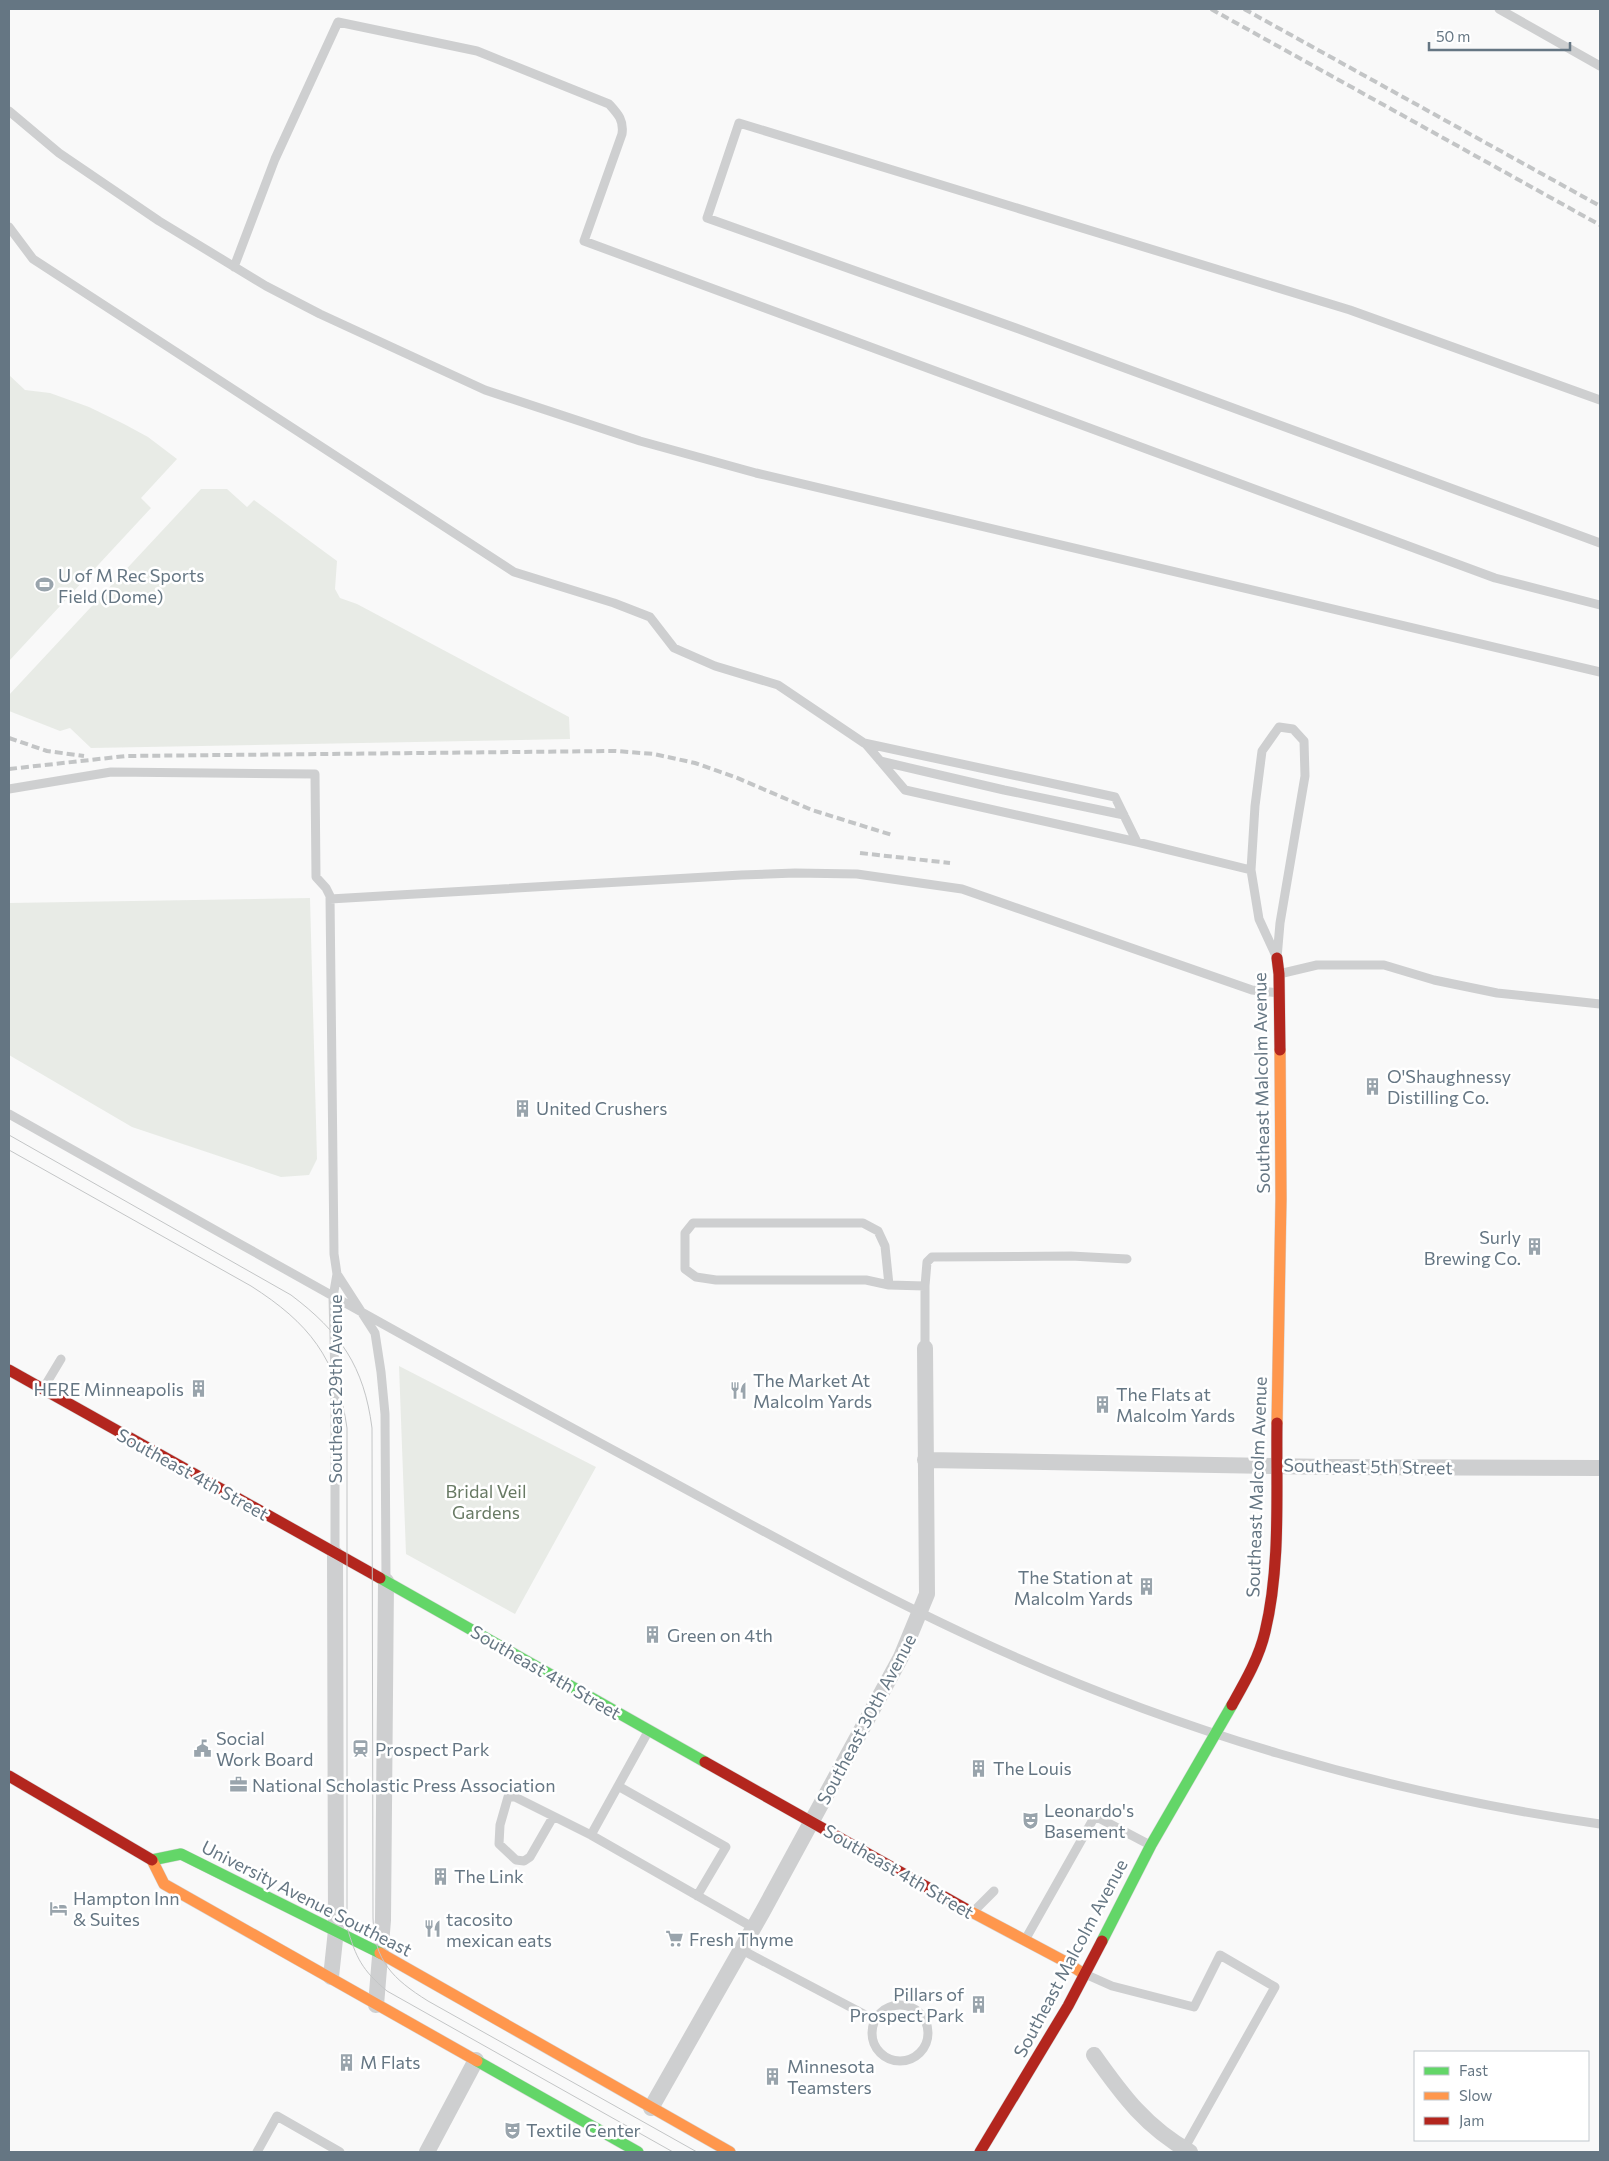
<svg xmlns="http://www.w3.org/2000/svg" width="1609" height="2161" viewBox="0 0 1609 2161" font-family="Commissioner,sans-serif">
	<rect width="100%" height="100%" fill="#f9f9f9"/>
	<path fill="#e8ebe6" d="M9,375l16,15 25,3 39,14 35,17 24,13 29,22 -36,39 10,10 -142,153z
		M201,489h26l20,18 7,-7 83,61 -2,28 5,9 17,6 212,113 1,22 -479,9 -21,-20 -10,3 -51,-20v-16z
		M310,898l7,261 -8,16 -28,2 -149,-50 -123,-72v-152z
		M399,1366l197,101 -81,147 -109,-60z"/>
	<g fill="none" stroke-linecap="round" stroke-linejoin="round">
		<defs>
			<path id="fast" d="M380,1578l325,184
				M152,1860l29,-6 199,99
				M1102,1941l49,-96 81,-140
				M477,2061l161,91"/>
			<path id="slow" d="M1277,1423l4,-224 -1,-149
				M152,1860l12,24 313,177
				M966,1909l98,52 20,13
				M380,1953l350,199"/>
			<path id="jam" d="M1277,958l2,16 1,76
				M9,1370l371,208
				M1232,1705c13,-23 27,-47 33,-73 16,-66 11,-142 12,-209
				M705,1762l261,147
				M9,1776l143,84
				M980,2152l88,-146 34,-65"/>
		</defs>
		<use href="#fast" stroke="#d5d6d7" stroke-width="12"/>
		<use href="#slow" stroke="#d5d6d7" stroke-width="12"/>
		<use href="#jam" stroke="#d5d6d7" stroke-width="12"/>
		<path stroke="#cecfd0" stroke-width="9" d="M1499,9l101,57
			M9,111l50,42 100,68 107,65 54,28 165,76 155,51 116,32 844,199
			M9,227l24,32 481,313 100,31 36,14 24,31 41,18 63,19 86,58 251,54 22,45
			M234,267l41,-108 63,-137 139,29 132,53c9,10 15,16 13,30l-38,107 911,337 105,27
			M1600,400l-250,-90 -611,-187 -32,95 309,110 584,215
			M1279,727l14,2 11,12 1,35 -25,147 -3,35 -18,-39 -8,-49 4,-64 7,-55z
			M865,743l40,47 232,52 114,28
			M880,761l124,29 120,25
			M9,789l102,-17 204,2 1,103 10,11 4,8 4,358 3,20 -4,23 2,83v171
			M330,899l411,-24 54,-2 62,1 105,15 290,101 27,3
			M1279,974l38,-9h67l50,15 63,13 103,11
			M9,1114c210,118 419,237 632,351 108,58 216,119 328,171 199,93 414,157 631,188
			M337,1274l38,59 6,39 4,42 1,166
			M889,1285l-4,-39 -7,-15 -15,-8h-170l-8,10v36l11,8 20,3h150l23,5 36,1v62
			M925,1286l2,-24 5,-5 139,-1 56,3
			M43,1389l18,-30
			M649,1730l-58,105 163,93
			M618,1786l108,61 -29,49
			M553,1817l-23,40 -6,4 -8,-1 -17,-16 1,-19 8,-28h7l76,38
			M972,1913l22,-22
			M1025,1940l70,-124 55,29
			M742,1950l133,70
			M1085,1974l27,12 82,21 26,-52 55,32 -91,162
			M872 2033a28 28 0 1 1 56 0a28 28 0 1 1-56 0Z
			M257,2152l20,-36 63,36"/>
		<path stroke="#cecfd0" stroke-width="16" d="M925,1460l404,7 271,1
			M331,1977l5,-47 -1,-376
			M376,2005l7,-85 3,-339
			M1094,2055c29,41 52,72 96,97
			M651,2108l112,-197 138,-254 26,-63 -2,-246
			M427,2152l49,-92"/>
		<use href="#fast" stroke="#63d668" stroke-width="11"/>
		<use href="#slow" stroke="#ff974d" stroke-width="11"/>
		<use href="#jam" stroke="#b3261e" stroke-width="11"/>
		<path stroke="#c3c5c6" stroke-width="1" d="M9,1135l282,160c49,37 73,71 81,133l1,490c1,43 20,61 55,83l269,151
			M9,1150l242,136c58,37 86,72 96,142v499c9,31 15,43 40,64l286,161"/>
		<path stroke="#c3c5c6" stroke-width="4" stroke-dasharray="8 4" stroke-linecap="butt" d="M1211,9l389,216
			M1244,9l356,197
			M9,738l38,13 37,5
			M9,769l117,-13 490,-5 38,3 41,9 40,14 77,33 80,25
			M860,853l90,10"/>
	</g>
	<defs>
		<symbol id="stadium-bare" viewBox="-9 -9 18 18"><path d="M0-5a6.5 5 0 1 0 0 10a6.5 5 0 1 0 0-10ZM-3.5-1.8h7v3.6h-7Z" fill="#99a4ac" stroke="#fff" stroke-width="2.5" paint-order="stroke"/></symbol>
		<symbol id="building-bare" viewBox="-9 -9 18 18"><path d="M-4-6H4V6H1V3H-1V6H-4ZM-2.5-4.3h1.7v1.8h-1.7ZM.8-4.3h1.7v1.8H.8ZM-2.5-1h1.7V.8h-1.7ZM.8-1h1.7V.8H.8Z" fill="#99a4ac" stroke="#fff" stroke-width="2.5" paint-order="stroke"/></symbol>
		<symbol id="restaurant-bare" viewBox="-9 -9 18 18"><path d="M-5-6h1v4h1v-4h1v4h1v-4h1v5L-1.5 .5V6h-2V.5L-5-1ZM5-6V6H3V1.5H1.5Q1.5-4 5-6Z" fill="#99a4ac" stroke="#fff" stroke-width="2.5" paint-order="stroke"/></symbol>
		<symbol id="civic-bare" viewBox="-9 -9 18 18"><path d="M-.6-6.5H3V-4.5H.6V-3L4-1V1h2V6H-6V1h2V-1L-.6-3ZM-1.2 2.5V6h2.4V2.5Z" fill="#99a4ac" stroke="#fff" stroke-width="2.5" paint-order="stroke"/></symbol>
		<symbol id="station-bare" viewBox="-9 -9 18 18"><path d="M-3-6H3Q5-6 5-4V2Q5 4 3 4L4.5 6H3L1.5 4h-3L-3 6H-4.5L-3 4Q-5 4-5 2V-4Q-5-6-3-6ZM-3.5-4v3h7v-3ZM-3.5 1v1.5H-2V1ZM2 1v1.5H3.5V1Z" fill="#99a4ac" stroke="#fff" stroke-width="2.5" paint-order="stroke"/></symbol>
		<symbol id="office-bare" viewBox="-9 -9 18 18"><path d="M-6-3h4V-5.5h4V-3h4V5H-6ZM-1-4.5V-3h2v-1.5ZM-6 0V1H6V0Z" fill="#99a4ac" stroke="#fff" stroke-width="2.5" paint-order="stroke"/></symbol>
		<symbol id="theatre-bare" viewBox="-9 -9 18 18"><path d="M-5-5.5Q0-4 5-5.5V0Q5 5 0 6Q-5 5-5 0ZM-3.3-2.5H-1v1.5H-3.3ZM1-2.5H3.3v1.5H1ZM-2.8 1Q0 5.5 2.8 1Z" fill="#99a4ac" stroke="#fff" stroke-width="2.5" paint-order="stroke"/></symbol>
		<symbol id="hotel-bare" viewBox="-9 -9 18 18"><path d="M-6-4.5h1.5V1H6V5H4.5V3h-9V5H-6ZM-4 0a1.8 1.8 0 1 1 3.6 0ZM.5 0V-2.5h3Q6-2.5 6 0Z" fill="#99a4ac" stroke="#fff" stroke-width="2.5" paint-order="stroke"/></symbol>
		<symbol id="supermarket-bare" viewBox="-9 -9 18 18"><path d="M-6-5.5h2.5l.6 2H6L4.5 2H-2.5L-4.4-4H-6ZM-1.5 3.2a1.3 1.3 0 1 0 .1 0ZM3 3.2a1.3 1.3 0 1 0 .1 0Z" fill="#99a4ac" stroke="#fff" stroke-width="2.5" paint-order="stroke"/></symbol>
	</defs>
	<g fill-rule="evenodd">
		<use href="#stadium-bare" x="32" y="572" width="25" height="25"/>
		<use href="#building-bare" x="1360" y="1074" width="25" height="25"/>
		<use href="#building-bare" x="510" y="1096" width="25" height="25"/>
		<use href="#building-bare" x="1522" y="1234" width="25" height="25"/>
		<use href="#building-bare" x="186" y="1376" width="25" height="25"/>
		<use href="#restaurant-bare" x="726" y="1378" width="25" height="25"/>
		<use href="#building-bare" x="1090" y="1392" width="25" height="25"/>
		<use href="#building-bare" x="1134" y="1574" width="25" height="25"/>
		<use href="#building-bare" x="640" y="1622" width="25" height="25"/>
		<use href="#civic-bare" x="190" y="1736" width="25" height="25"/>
		<use href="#station-bare" x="348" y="1736" width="25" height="25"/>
		<use href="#building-bare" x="966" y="1756" width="25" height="25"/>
		<use href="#office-bare" x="226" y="1772" width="25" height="25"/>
		<use href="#theatre-bare" x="1018" y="1808" width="25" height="25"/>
		<use href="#building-bare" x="428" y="1864" width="25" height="25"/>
		<use href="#hotel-bare" x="46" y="1896" width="25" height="25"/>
		<use href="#restaurant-bare" x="420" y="1916" width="25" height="25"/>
		<use href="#supermarket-bare" x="662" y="1926" width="25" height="25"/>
		<use href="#building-bare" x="966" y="1992" width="25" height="25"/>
		<use href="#building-bare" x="334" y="2050" width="25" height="25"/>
		<use href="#building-bare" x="760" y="2064" width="25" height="25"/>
		<use href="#theatre-bare" x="500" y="2118" width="25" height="25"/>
	</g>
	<g text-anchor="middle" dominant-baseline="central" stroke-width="5" stroke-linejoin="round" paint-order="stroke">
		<g font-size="18" fill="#657683" stroke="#fff" text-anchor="start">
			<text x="58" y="575">U of M Rec Sports<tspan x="58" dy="21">Field (Dome)</tspan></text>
			<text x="1387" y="1076">O'Shaughnessy<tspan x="1387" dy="21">Distilling Co.</tspan></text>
			<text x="536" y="1108">United Crushers</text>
			<text x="1521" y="1237" text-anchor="end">Surly<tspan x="1521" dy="21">Brewing Co.</tspan></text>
			<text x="753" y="1380">The Market At<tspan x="753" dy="21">Malcolm Yards</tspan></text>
			<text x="184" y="1389" text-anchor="end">HERE Minneapolis</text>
			<text x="1116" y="1394">The Flats at<tspan x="1116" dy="21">Malcolm Yards</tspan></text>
			<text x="1133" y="1577" text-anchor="end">The Station at<tspan x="1133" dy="21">Malcolm Yards</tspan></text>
			<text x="667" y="1635">Green on 4th</text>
			<text x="216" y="1738">Social<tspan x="216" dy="21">Work Board</tspan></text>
			<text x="375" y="1749">Prospect Park</text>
			<text x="993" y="1768">The Louis</text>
			<text x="252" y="1785">National Scholastic Press Association</text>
			<text x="1044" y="1810">Leonardo's<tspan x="1044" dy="21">Basement</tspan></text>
			<text x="454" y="1876">The Link</text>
			<text x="73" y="1898">Hampton Inn<tspan x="73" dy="21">&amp; Suites</tspan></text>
			<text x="446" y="1919">tacosito<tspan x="446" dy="21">mexican eats</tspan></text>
			<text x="689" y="1939">Fresh Thyme</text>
			<text x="964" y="1994" text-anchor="end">Pillars of<tspan x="964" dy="21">Prospect Park</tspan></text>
			<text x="360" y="2062">M Flats</text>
			<text x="787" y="2066">Minnesota<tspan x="787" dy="21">Teamsters</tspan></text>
			<text x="526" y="2130">Textile Center</text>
		</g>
		<g font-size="18" fill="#657683" stroke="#fff">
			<text transform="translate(1261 1083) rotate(-91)">Southeast Malcolm Avenue</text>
			<text transform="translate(335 1389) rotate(-90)">Southeast 29th Avenue</text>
			<text transform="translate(1368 1466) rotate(1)">Southeast 5th Street</text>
			<text transform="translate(193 1474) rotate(29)">Southeast 4th Street</text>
			<text transform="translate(1256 1487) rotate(-88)">Southeast Malcolm Avenue</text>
			<text transform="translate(546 1672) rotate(30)">Southeast 4th Street</text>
			<text transform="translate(866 1719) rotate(-62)">Southeast 30th Avenue</text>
			<text transform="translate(899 1871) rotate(30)">Southeast 4th Street</text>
			<text transform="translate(307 1898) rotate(27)">University Avenue Southeast</text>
			<text transform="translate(1070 1958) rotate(-62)">Southeast Malcolm Avenue</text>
		</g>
		<g font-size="18" fill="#687a64" stroke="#fff">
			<text x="486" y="1491">Bridal Veil<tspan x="486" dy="21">Gardens</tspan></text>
		</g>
	</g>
	<rect width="1609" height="2161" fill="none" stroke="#657683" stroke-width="20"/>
	<rect x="1414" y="2051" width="175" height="90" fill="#ffffff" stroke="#c1c8cd"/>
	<rect x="1424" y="2067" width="25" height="8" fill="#63d668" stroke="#c1c8cd"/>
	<text x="1459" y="2076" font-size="15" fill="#657683">Fast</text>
	<rect x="1424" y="2092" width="25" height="8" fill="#ff974d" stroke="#c1c8cd"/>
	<text x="1459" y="2101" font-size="15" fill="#657683">Slow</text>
	<rect x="1424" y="2117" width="25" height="8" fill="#b3261e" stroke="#c1c8cd"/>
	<text x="1459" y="2126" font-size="15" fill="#657683">Jam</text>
	<path d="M1429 42v8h141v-8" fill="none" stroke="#657683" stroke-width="2.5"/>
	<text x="1436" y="42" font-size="15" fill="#657683" stroke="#ffffff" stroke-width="4" paint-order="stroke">50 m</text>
</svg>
